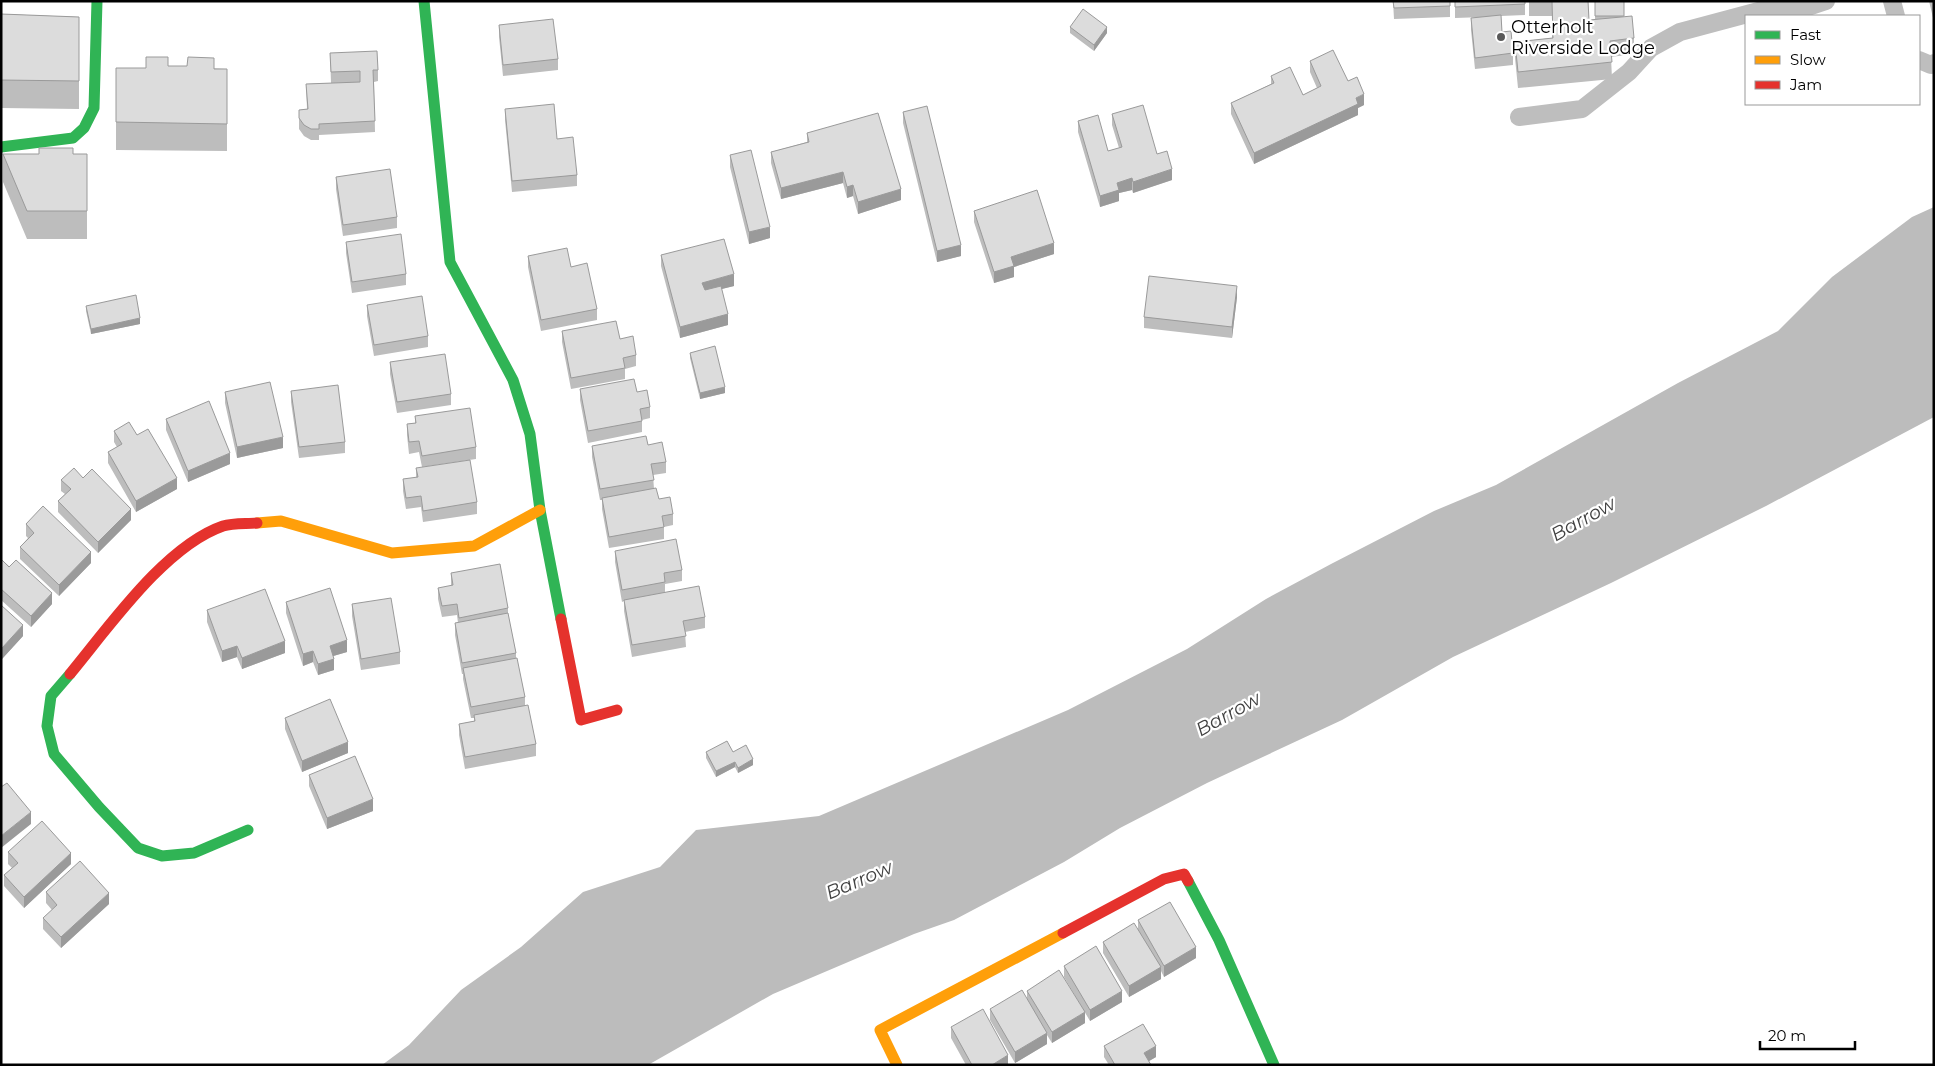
<svg xmlns="http://www.w3.org/2000/svg" width="1935" height="1066" viewBox="0 0 1935 1066" font-family="Montserrat,sans-serif">
	<rect width="100%" height="100%" fill="#fff"/>
	<path fill="#bcbcbc" d="M1934,207v210l-168,89 -155,77 -158,74 -111,63 -135,63 -87,45 -56,34 -110,58 -40,14 -141,60 -125,71h-266l27,-20 52,-55 60,-43 62,-55 77,-25 36,-37 123,-14 249,-106 119,-61 79,-50 65,-35 103,-53 62,-26 182,-102 100,-52 54,-54 80,-60z"/>
	<g fill="none" stroke-linecap="round" stroke-linejoin="round">
		<path stroke="#bebebe" stroke-width="18" d="M1892,1l4,15
			M1919,60l12,5 3,-2
			M1519,117l63,-8 47,-37 22,-24 29,-16 86,-23 42,-2 18,-6"/>
		<path stroke="#30b455" stroke-width="11" d="M424,1l26,261 63,118 17,54 10,76 21,109
			M1,147l72,-9 11,-10 10,-20 3,-107
			M70,674l-19,22 -4,30 7,28 45,53 39,41 24,8 32,-3 54,-23
			M1188,881l31,59 55,125"/>
		<path stroke="#ff9f0a" stroke-width="11" d="M257,523l24,-2 111,32 82,-7 66,-36
			M897,1065l-17,-35 183,-97"/>
		<path stroke="#e5322d" stroke-width="11" d="M561,619l20,101 36,-10
			M70,674c39,-47 95,-128 153,-148 10,-3 24,-2 34,-3
			M1063,933l101,-54 20,-5 4,7"/>
	</g>
	<path fill="#bdbdbd" d="M1393,1h57v16l-56,2z
		M1455,1h70v14l-24,1 1,16 11,21v12l-38,4 -4,-39v-12l13,-1 -29,1z
		M1529,1h59l1,19h6v-19l29,16 10,21v16l-23,3 1,22 -94,9 -3,-30v-16l37,-4v-22h-23z
		M1929,1h5v21z
		M1,14l78,3v92l-78,-1z
		M499,25l59,34v11l-55,6 -4,-39z
		M1070,27l37,6 -13,18 -24,-18z
		M330,53l48,17v11l-4,1 1,50 -56,3v5h-8l-7,-4 -5,-7v-19l8,-1 -1,-25 25,-1z
		M1310,61l38,20 16,24 -6,3v7l-104,49 -23,-50v-11l40,-19v-8l32,19 14,-7 -7,-16z
		M168,66l59,3v82l-111,-1v-82h30z
		M505,109l52,30 20,36v11l-65,6 -7,-72z
		M903,112l58,144 -24,6 -34,-139z
		M1112,114l45,40 15,26 -39,13 -1,-3 -13,3v8l-19,6 -22,-75v-11l30,30 11,-3 -7,-23z
		M807,133l94,67 -43,14 -5,-18 -6,2 -4,-15 -62,16 -10,-36v-11l36,-10z
		M3,154h84v85h-60l-24,-57z
		M730,155l40,83 -21,6 -19,-77z
		M336,177l61,40v11l-54,8 -7,-47z
		M974,211l80,43 -40,13v10l-20,6 -20,-61z
		M346,242l60,32v11l-54,8 -6,-40z
		M661,255l73,31 -13,3 7,36 -48,13 -19,-72z
		M528,256l43,11 26,42v11l-56,11 -13,-64z
		M1237,297l-5,41 -88,-10v-11z
		M367,305l61,31v11l-54,9 -7,-40z
		M86,306l54,18 -49,10 -5,-23z
		M562,331l58,8 16,16v11l-11,3v10l-54,10 -9,-47z
		M690,353l35,40 -25,6 -10,-41z
		M390,362l61,32v11l-54,8 -7,-39z
		M580,389l57,3 13,15v11l-8,2v12l-54,11 -8,-43z
		M291,391l54,51v11l-46,5 -8,-56z
		M225,392l58,56 -46,10 -12,-55z
		M415,416l61,31v12l-54,8 -3,-15 -10,2 -2,-19v-11l8,-1z
		M166,419l64,45 -42,18 -22,-52z
		M114,431l23,4 40,54 -41,23 -28,-49v-11l9,-5 -3,-5z
		M648,445l18,17v11l-13,2 1,14 5,10 14,15v11l-9,2v12l-55,9 -7,-39v-9h-2l-8,-43v-11z
		M416,468l61,34v12l-54,8 -2,-15 -15,2 -3,-18v-12l13,-1z
		M83,478l48,42 -33,33 -40,-41v-11l7,-7 -4,-3v-11z
		M26,524l65,39 -32,33 -39,-37v-12l8,-9 -2,-2z
		M615,551l67,19v11l-17,3v8l40,25v11l-20,4 1,15 -54,10 -8,-46v-10l-2,1 -7,-40z
		M1,559l51,45 -21,23 -30,-27z
		M451,573l57,35v6l8,39v5l9,39v9l11,38v12l-71,13 -6,-34v-11l15,-3v-3h-3l-8,-39v-5h-1l-7,-39v-12h3l-1,-8 -15,2 -4,-18v-11l13,-2z
		M286,602l61,50 -14,4 1,14 -16,5 -5,-13 -10,4 -17,-53z
		M352,604l48,48v12l-39,6 -9,-54z
		M1,605l22,31 -21,23 -1,-1z
		M207,610l78,43 -43,16 -5,-12 -15,5 -15,-40z
		M285,718l63,35 -46,19 -17,-43z
		M706,752h27l20,13 -15,8 -3,-6 -19,10 -10,-19z
		M309,775l64,36 -46,18 -18,-43z
		M8,852l63,12 -47,44 -20,-22v-11l8,-7 -4,-4z
		M46,892l63,12 -48,44 -18,-19v-11l9,-8 -6,-7z
		M1138,920l58,38 -32,19 -3,-6v8l-32,18 -26,-44v-11l35,-13z
		M1064,966l58,36 -32,19 -26,-44z
		M1027,991l58,32 -33,20 -5,-8v9l-32,19 -25,-43v-11l37,-10z
		M951,1027l57,38h-42l-15,-27z
		M1104,1046l52,11 -7,4 2,4h-42l-5,-8z"/>
	<path fill="#9a9a9a" d="M1107,27v6l-13,18v-6z
		M1364,94v11l-6,3v7l-104,49v-11z
		M1172,169v11l-39,13v-11z
		M843,172v11l-62,16v-11z
		M1132,178v12l-13,3v8l-19,6v-11l17,-13z
		M853,185v11l-6,2v-11z
		M901,189v11l-43,14v-12z
		M770,227v11l-21,6v-12z
		M1054,243v11l-40,13v10l-20,6v-11l17,-15z
		M961,245v11l-24,6v-11z
		M734,274v12l-32,8v-11z
		M1237,286v11l-5,41v-11z
		M728,314v11l-48,13v-11z
		M140,318v6l-49,10v-5z
		M725,387v6l-25,6v-6z
		M283,437v11l-46,10v-11z
		M230,453v11l-42,18v-11z
		M177,478v11l-41,23v-11z
		M131,509v11l-33,33v-11z
		M91,552v11l-32,33v-11z
		M52,593v11l-21,23v-11z
		M23,625v11l-21,23v-11z
		M347,640v12l-17,5v-11z
		M285,641v12l-43,16v-11z
		M237,646v11l-15,5v-11z
		M313,651v11l-10,4v-12z
		M334,659v11l-16,5v-11z
		M348,742v11l-46,19v-11z
		M753,759v6l-15,8v-5z
		M735,762v5l-19,10v-6z
		M373,799v12l-46,18v-11z
		M31,812v12l-30,24v-12z
		M71,853v11l-47,44v-11z
		M109,893v11l-48,44v-11z
		M1196,947v11l-32,19v-11z
		M1161,967v12l-32,18v-11z
		M1122,991v11l-32,19v-11z
		M1085,1012v11l-33,20v-11z
		M1047,1033v11l-32,19v-11z
		M1156,1046v11l-12,7v-11z
		M1008,1055v10h-16z"/>
	<path fill="#dcdcdc" stroke="#9a9a9a" d="M1393,1h57v5l-56,2z
		M1455,1h70v3l-70,3z
		M1552,1h36l1,19 43,-4 2,22 -24,3 2,21 -94,10 -3,-30 38,-4z
		M1595,1h29v15h-29z
		M1083,9l24,18 -13,18 -24,-18z
		M1,14l78,3v64l-78,-1z
		M1501,15l1,17 9,-1 2,22 -38,5 -4,-40z
		M553,19l5,40 -55,6 -4,-40z
		M1333,50l15,31 9,-4 7,17 -8,4 2,6 -104,49 -23,-50 43,-20 -3,-7 19,-9 13,28 18,-9 -11,-25z
		M377,51l1,19h-5l2,51 -56,3v5h-8l-7,-4 -5,-7v-8l9,-1 -2,-25 54,-2v-11l-29,1 -1,-19z
		M146,57h22v9h19l1,-9 26,1v11h13v55l-111,-2v-54h30z
		M554,104l3,35 16,-2 4,38 -65,6 -7,-72z
		M1143,105l14,49 10,-3 5,18 -39,13 -1,-4 -15,5 2,7 -19,6 -22,-75 20,-6 10,36 14,-4 -10,-33z
		M927,106l34,139 -24,6 -34,-139z
		M878,113l23,76 -43,13 -5,-17 -6,2 -4,-15 -62,16 -10,-36 38,-10 -2,-9z
		M39,148h34v6h14v57h-60l-24,-57h36z
		M751,150l19,77 -21,5 -19,-77z
		M390,169l7,48 -54,8 -7,-48z
		M1037,190l17,53 -43,14 3,9 -20,6 -20,-61z
		M401,234l5,40 -54,8 -6,-40z
		M724,239l10,35 -32,9 3,7 16,-4 7,28 -48,13 -19,-72z
		M567,248l4,19 16,-4 10,46 -56,11 -13,-64z
		M1149,276l88,10 -5,41 -88,-10z
		M136,295l4,23 -49,11 -5,-23z
		M422,296l6,40 -54,9 -7,-40z
		M616,321l4,18 13,-3 3,19 -13,3 2,10 -54,10 -9,-47z
		M715,346l10,41 -25,6 -10,-40z
		M445,354l6,40 -54,8 -7,-40z
		M634,379l3,13 10,-2 3,17 -10,2 2,12 -54,10 -8,-42z
		M270,382l13,55 -46,10 -12,-55z
		M338,385l7,57 -46,5 -8,-56z
		M209,401l21,52 -42,18 -22,-52z
		M470,408l6,39 -54,9 -3,-15 -10,1 -2,-18 9,-1 -1,-7z
		M129,422l8,13 11,-6 29,49 -41,23 -28,-49 14,-8 -8,-13z
		M646,436l2,9 14,-3 4,20 -15,2 3,16 -54,9 -8,-43z
		M470,460l7,42 -54,9 -2,-15 -15,2 -3,-19 15,-2 -2,-9z
		M74,468l9,10 9,-9 39,40 -33,33 -40,-41 13,-12 -10,-9z
		M656,488l3,11 11,-2 3,17 -11,2 2,11 -55,10 -7,-39z
		M43,506l48,46 -32,33 -39,-38 14,-14 -8,-9z
		M676,539l6,31 -18,3 1,9 -43,8 -7,-39z
		M1,559l8,8 7,-7 36,33 -21,23 -30,-27z
		M500,564l8,44 -49,10 -2,-14 -15,2 -4,-18 15,-3 -2,-12z
		M699,586l6,31 -22,4 3,15 -54,9 -8,-45z
		M330,588l17,52 -17,6 4,13 -16,5 -5,-13 -10,3 -17,-52z
		M265,589l20,52 -43,17 -5,-12 -15,5 -15,-41z
		M391,598l9,54 -39,7 -9,-55z
		M1,605l22,20 -21,23 -1,-1z
		M508,613l8,40 -54,10 -7,-40z
		M517,658l8,39 -54,10 -8,-39z
		M330,699l18,43 -46,19 -17,-43z
		M528,705l8,39 -71,13 -6,-33 16,-3 -1,-6z
		M727,741l6,11 13,-7 7,14 -15,9 -3,-6 -19,9 -10,-19z
		M355,756l18,43 -46,19 -18,-43z
		M7,783l24,29 -30,24v-49z
		M42,821l29,32 -47,44 -20,-22 14,-12 -10,-11z
		M80,861l29,32 -48,44 -18,-19 14,-13 -11,-13z
		M1170,902l26,45 -32,19 -26,-46z
		M1134,923l27,44 -32,19 -26,-44z
		M1096,946l26,45 -32,19 -26,-44z
		M1059,970l26,42 -33,20 -25,-41z
		M1022,990l25,43 -32,19 -25,-43z
		M983,1009l25,46 -16,10h-20l-21,-38z
		M1143,1024l13,22 -12,7 7,12h-36l-11,-19z"/>
	<circle fill="#595959" stroke="#fff" stroke-width="2" cx="1501" cy="37" r="5"/>
	<g text-anchor="middle" dominant-baseline="central" stroke-width="4.5" stroke-linejoin="round" paint-order="stroke">
		<g font-size="18" fill="#000" stroke="#fff" text-anchor="start">
			<text x="1511" y="27">Otterholt<tspan x="1511" dy="21">Riverside Lodge</tspan></text>
		</g>
		<g font-size="19" font-style="italic" fill="#404040" stroke="#fff">
			<text transform="translate(1583 519) rotate(-29)">Barrow</text>
			<text transform="translate(1228 714) rotate(-29)">Barrow</text>
			<text transform="translate(859 880) rotate(-23)">Barrow</text>
		</g>
	</g>
	<rect width="1935" height="1066" fill="none" stroke="#000000" stroke-width="5"/>
	<rect x="1745" y="15" width="175" height="90" fill="#ffffff" stroke="#999999"/>
	<rect x="1755" y="31" width="25" height="8" fill="#30b455" stroke="#999999"/>
	<text x="1790" y="40" font-size="15" fill="#000000">Fast</text>
	<rect x="1755" y="56" width="25" height="8" fill="#ff9f0a" stroke="#999999"/>
	<text x="1790" y="65" font-size="15" fill="#000000">Slow</text>
	<rect x="1755" y="81" width="25" height="8" fill="#e5322d" stroke="#999999"/>
	<text x="1790" y="90" font-size="15" fill="#000000">Jam</text>
	<path d="M1760 1041v8h95v-8" fill="none" stroke="#000000" stroke-width="2.5"/>
	<text x="1768" y="1041" font-size="15" fill="#000000" stroke="#ffffff" stroke-width="4" paint-order="stroke">20 m</text>
</svg>
